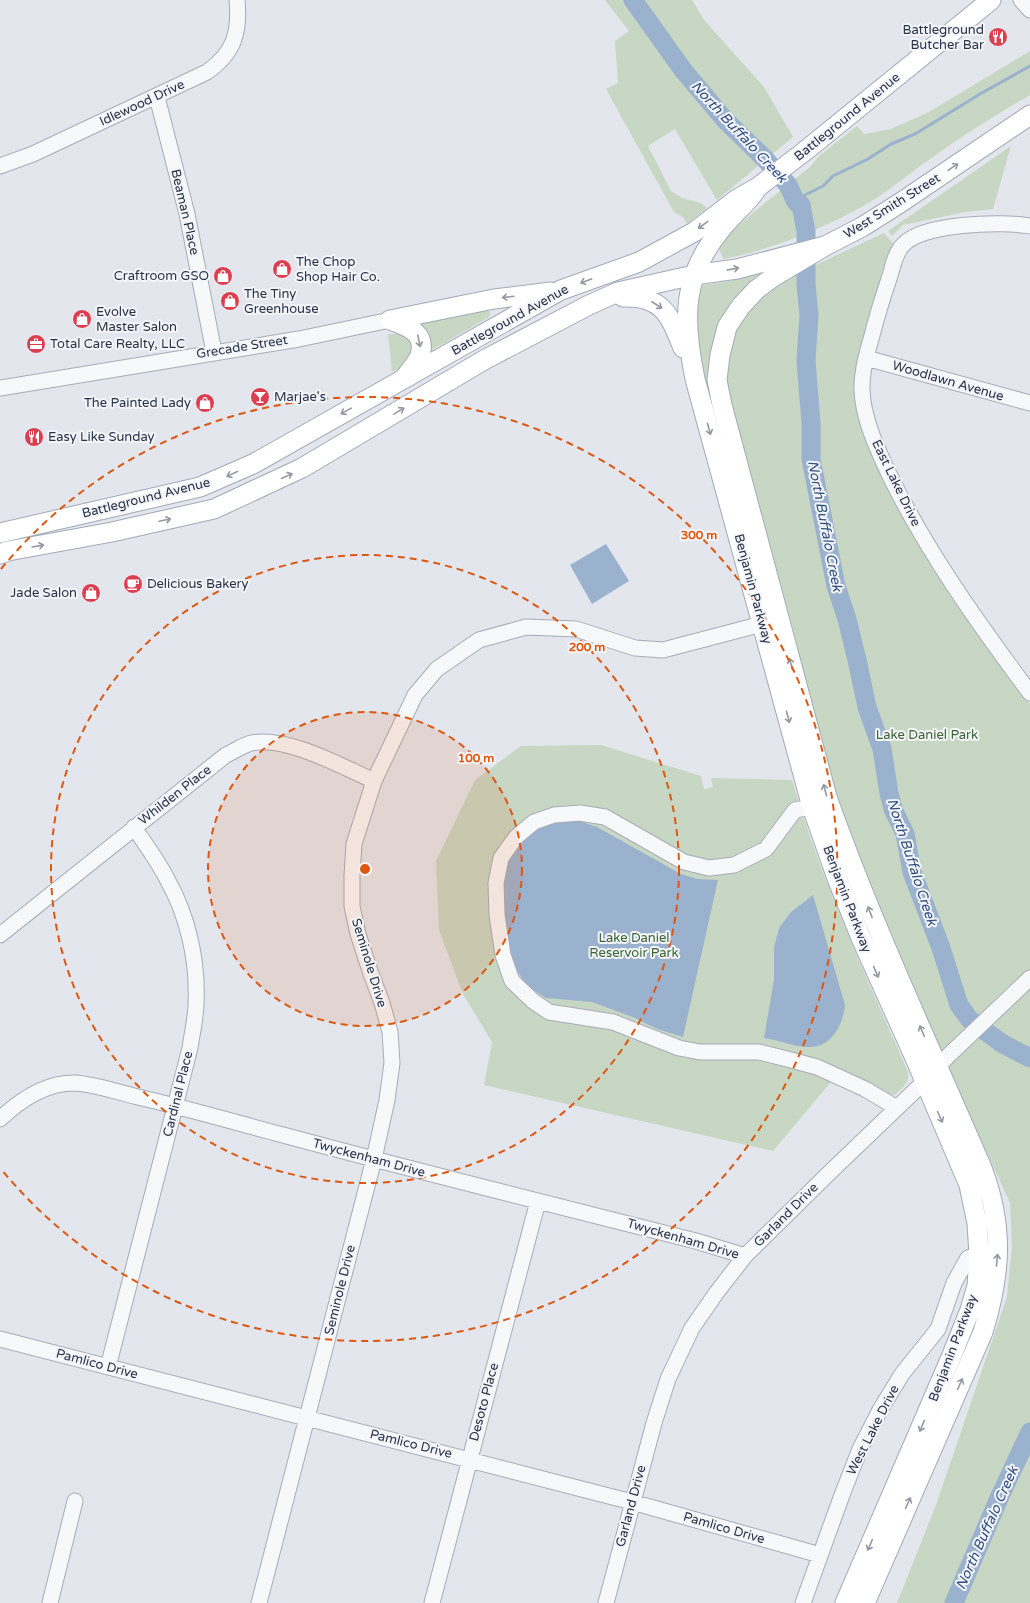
<svg xmlns="http://www.w3.org/2000/svg" width="1030" height="1603" viewBox="0 0 1030 1603" font-family="'Varela Round',sans-serif">
	<rect width="100%" height="100%" fill="#e3e6ec"/>
	<path fill="#c7d7c3" d="M605,0h87l12,20 60,67 29,50 -76,63 -42,-71 -27,17 23,45 11,7 19,5 6,5 -20,16 -4,-7 -9,-5 -68,-123 12,-6 -3,-42 14,-10z
		M1030,51v44c-34,20 -68,41 -100,64 -22,15 -42,33 -65,46 -45,25 -92,44 -142,54l-4,-11 14,-18 27,-23 50,-40 9,-11 38,-30 7,8 27,-5 38,-17z
		M1011,146l-18,63 -28,3 -62,13 -11,11 -4,-5z
		M884,233l10,11 -11,26 -24,90 35,136 136,208v899h-133l39,-98 71,-208 5,-51 -2,-43 -114,-248 -52,-123 -52,-207 -68,-245 8,-50 32,-41z
		M773,270l-49,45 -9,21 -6,22 1,28 -4,1 -12,-50 4,-51 32,-5z
		M486,310l3,1 1,3 -1,3 -59,34 -14,-27z
		M388,334h14l10,8 2,8 -6,14 -16,8z
		M601,745l100,31 3,13 9,-2 -2,-9 81,2c29,100 74,196 116,292 2,11 -5,15 -13,23l-7,-1 -47,-24 -68,81 -289,-66 8,-43 -29,-48 -24,-64 -3,-69 39,-81 46,-34z"/>
	<path fill="#9bb2cf" d="M606,544l23,37 -37,23 -22,-39z
		M562,821h17l18,6 84,47 16,5 21,1 -35,157 -26,-8 -22,-11 -43,-16 -46,-4 -19,-12 -9,-14 -9,-16 -8,-57 4,-34 13,-20 13,-12 16,-9z
		M813,895l32,110c-2,19 -13,42 -35,42 -16,0 -31,-7 -46,-9l10,-58v-32l5,-20 12,-16z"/>
	<g fill="none" stroke-linecap="round" stroke-linejoin="round">
		<path stroke="#9bb2cf" stroke-width="3" d="M796,202l9,-7 18,-9 10,-10 35,-17 23,-15 24,-10 65,-40 50,-28"/>
		<path stroke="#9bb2cf" stroke-width="19" d="M633,0l50,70 42,50 39,38 24,27 8,17 5,3 5,26v53l3,31 -3,46 5,62v36l25,127 11,33 10,41 10,47 15,42 7,44 4,16 12,25 7,38 29,76 18,57 11,15 33,24 27,14
			M954,1603l46,-107 30,-64"/>
		<defs>
			<path id="minor" d="M1021,0l9,10
				M157,97l30,117 27,138
				M0,166l33,-12 174,-82c27,-19 33,-39 30,-72
				M1030,226c-28,-5 -110,-3 -128,20 -8,9 -10,25 -14,36 -5,14 -9,28 -13,42 -5,21 -14,44 -13,66 1,29 15,58 27,84 38,78 89,149 141,219
				M866,358l164,45
				M0,388l299,-49 91,-19
				M812,807l-17,3 -29,39 -32,16 -25,3 -25,-6 -79,-45 -25,-4 -26,2 -20,7 -18,15 -15,21 -5,25 1,32 6,40 9,26 21,20 16,11 64,10 66,26 21,4h59l32,8 26,7 48,22 32,19
				M0,935l226,-180c7,-3 14,-8 22,-11 34,-11 95,23 126,37
				M0,1119c20,-19 45,-36 74,-36 21,1 43,9 64,14 48,11 96,25 145,38 137,37 275,71 413,106l49,15
				M0,1339l632,163 188,53
				M108,1367l82,-319c2,-15 6,-30 6,-45 2,-42 -8,-87 -29,-124 -9,-18 -22,-35 -33,-52
				M50,1603l25,-102
				M259,1603l115,-444 13,-59 5,-37 -2,-31 -8,-29 -12,-32 -12,-37 -6,-28v-31l2,-31 20,-63 41,-86 22,-26 42,-29 47,-13 50,2 59,19 28,2 99,-26
				M432,1603l106,-402
				M606,1603l48,-180 14,-44 24,-51 25,-36 28,-36 81,-80 99,-95 24,-26 81,-77
				M803,1603l39,-108 18,-46 20,-39 22,-36 36,-45 16,-46 14,-25 11,-3"/>
			<path id="major" d="M758,187c-10,16 -25,27 -36,41 -41,49 -39,92 -27,151l117,428 26,74 23,57 54,120 54,127 8,38 2,32 -2,31 -7,24 -18,45 -107,248
				M825,246l-52,31 -17,13 -15,16 -14,21 -7,28 -3,25 5,25 105,392c45,127 102,248 155,371 22,58 19,105 1,164l-118,271
				M623,297c40,-2 47,19 60,51
				M390,320l104,-21 57,-7
				M390,320c16,6 37,12 30,35 -2,7 -10,15 -14,21
				M0,533l200,-46 53,-23 308,-174 78,-28 55,-30 43,-33 21,-12 47,-36 186,-151
				M0,554l8,-3 104,-19 102,-23 88,-41 182,-108 105,-55 29,-13 76,-17 43,-6 88,-23 37,-19 38,-24 130,-88"/>
		</defs>
		<use href="#minor" stroke="#a7acb7" stroke-width="17"/>
		<use href="#major" stroke="#a1aab9" stroke-width="21"/>
		<use href="#minor" stroke="#f6f8fa" stroke-width="15"/>
		<use href="#major" stroke="#fff" stroke-width="19"/>
	</g>
	<defs><path id="oneway-shaft" d="M-6 0H5M1.5-3L5.5 0L1.5 3" fill="none" stroke-width="1.6" stroke-linecap="round" stroke-linejoin="round"/></defs>
	<g stroke="#9498a3">
		<use href="#oneway-shaft" transform="translate(953 167) rotate(-34)"/>
		<use href="#oneway-shaft" transform="translate(703 225) rotate(143)"/>
		<use href="#oneway-shaft" transform="translate(733 269) rotate(-10)"/>
		<use href="#oneway-shaft" transform="translate(586 281) rotate(160)"/>
		<use href="#oneway-shaft" transform="translate(508 297) rotate(173)"/>
		<use href="#oneway-shaft" transform="translate(657 305) rotate(33)"/>
		<use href="#oneway-shaft" transform="translate(419 341) rotate(79)"/>
		<use href="#oneway-shaft" transform="translate(346 411) rotate(151)"/>
		<use href="#oneway-shaft" transform="translate(399 411) rotate(-31)"/>
		<use href="#oneway-shaft" transform="translate(709 429) rotate(75)"/>
		<use href="#oneway-shaft" transform="translate(232 474) rotate(155)"/>
		<use href="#oneway-shaft" transform="translate(287 476) rotate(-25)"/>
		<use href="#oneway-shaft" transform="translate(165 520) rotate(-12)"/>
		<use href="#oneway-shaft" transform="translate(38 546) rotate(-10)"/>
		<use href="#oneway-shaft" transform="translate(791 664) rotate(-105)"/>
		<use href="#oneway-shaft" transform="translate(788 717) rotate(75)"/>
		<use href="#oneway-shaft" transform="translate(825 790) rotate(-105)"/>
		<use href="#oneway-shaft" transform="translate(870 912) rotate(-111)"/>
		<use href="#oneway-shaft" transform="translate(876 972) rotate(66)"/>
		<use href="#oneway-shaft" transform="translate(922 1031) rotate(-114)"/>
		<use href="#oneway-shaft" transform="translate(940 1117) rotate(66)"/>
		<use href="#oneway-shaft" transform="translate(997 1260) rotate(-85)"/>
		<use href="#oneway-shaft" transform="translate(960 1384) rotate(-66)"/>
		<use href="#oneway-shaft" transform="translate(922 1426) rotate(113)"/>
		<use href="#oneway-shaft" transform="translate(908 1503) rotate(-66)"/>
		<use href="#oneway-shaft" transform="translate(870 1545) rotate(113)"/>
	</g>
	<circle cx="365" cy="869" r="157" fill="#de570f" fill-opacity=".12"/>
	<g fill="none" stroke="#de570f" stroke-width="2" stroke-dasharray="7 5">
		<circle cx="365" cy="869" r="157"/>
		<circle cx="365" cy="869" r="314"/>
		<path d="M1 569A472 472 0 1 1 1 1169"/>
	</g>
	<defs>
		<symbol id="restaurant-disc" viewBox="-11 -11 22 22"><circle r="9.5" fill="#db3e4e" stroke="#f3f5f9"/><path d="M-5-6h1v4h1v-4h1v4h1v-4h1v5L-1.5 .5V6h-2V.5L-5-1ZM5-6V6H3V1.5H1.5Q1.5-4 5-6Z" fill="#fff"/></symbol>
		<symbol id="shop-disc" viewBox="-11 -11 22 22"><circle r="9.5" fill="#db3e4e" stroke="#f3f5f9"/><path d="M-5-2.5h2.3a2.7 3.5 0 0 1 5.4 0H5L5.5 6h-11ZM-1.5-2.5h3a1.5 2.3 0 0 0-3 0Z" fill="#fff"/></symbol>
		<symbol id="office-disc" viewBox="-11 -11 22 22"><circle r="9.5" fill="#db3e4e" stroke="#f3f5f9"/><path d="M-6-3h4V-5.5h4V-3h4V5H-6ZM-1-4.5V-3h2v-1.5ZM-6 0V1H6V0Z" fill="#fff"/></symbol>
		<symbol id="bar-disc" viewBox="-11 -11 22 22"><circle r="9.5" fill="#db3e4e" stroke="#f3f5f9"/><path d="M-6-5H6L.8 .8V4.5H3.5V6h-7V4.5H-.8V.8Z" fill="#fff"/></symbol>
		<symbol id="cafe-disc" viewBox="-11 -11 22 22"><circle r="9.5" fill="#db3e4e" stroke="#f3f5f9"/><path d="M-5.5-4.5H6V0H3Q3 3.5 0 3.5H-2.5Q-5.5 3.5-5.5 0ZM3-3.2v2h1.7v-2ZM-6 4.5H4V6H-6Z" fill="#fff"/></symbol>
	</defs>
	<g fill-rule="evenodd">
		<use href="#restaurant-disc" x="987" y="26" width="22" height="22"/>
		<use href="#shop-disc" x="271" y="258" width="22" height="22"/>
		<use href="#shop-disc" x="212" y="265" width="22" height="22"/>
		<use href="#shop-disc" x="219" y="290" width="22" height="22"/>
		<use href="#shop-disc" x="71" y="308" width="22" height="22"/>
		<use href="#office-disc" x="25" y="333" width="22" height="22"/>
		<use href="#bar-disc" x="249" y="386" width="22" height="22"/>
		<use href="#shop-disc" x="194" y="392" width="22" height="22"/>
		<use href="#restaurant-disc" x="23" y="426" width="22" height="22"/>
		<use href="#cafe-disc" x="122" y="573" width="22" height="22"/>
		<use href="#shop-disc" x="80" y="582" width="22" height="22"/>
	</g>
	<g text-anchor="middle" dominant-baseline="central" stroke-width="4" stroke-linejoin="round" paint-order="stroke">
		<g font-size="13" fill="#293247" stroke="#f3f5f9" text-anchor="start">
			<text x="984" y="30" text-anchor="end">Battleground<tspan x="984" dy="15">Butcher Bar</tspan></text>
			<text x="296" y="262">The Chop<tspan x="296" dy="15">Shop Hair Co.</tspan></text>
			<text x="209" y="276" text-anchor="end">Craftroom GSO</text>
			<text x="244" y="294">The Tiny<tspan x="244" dy="15">Greenhouse</tspan></text>
			<text x="96" y="312">Evolve<tspan x="96" dy="15">Master Salon</tspan></text>
			<text x="50" y="344">Total Care Realty, LLC</text>
			<text x="274" y="397">Marjae's</text>
			<text x="191" y="403" text-anchor="end">The Painted Lady</text>
			<text x="48" y="437">Easy Like Sunday</text>
			<text x="147" y="584">Delicious Bakery</text>
			<text x="77" y="593" text-anchor="end">Jade Salon</text>
		</g>
		<g font-size="13" fill="#293247" stroke="#f3f5f9">
			<text transform="translate(142 103) rotate(-25)">Idlewood Drive</text>
			<text transform="translate(847 117) rotate(-39)">Battleground Avenue</text>
			<text transform="translate(892 206) rotate(-32)">West Smith Street</text>
			<text transform="translate(185 212) rotate(77)">Beaman Place</text>
			<text transform="translate(510 320) rotate(-29)">Battleground Avenue</text>
			<text transform="translate(242 347) rotate(-9)">Grecade Street</text>
			<text transform="translate(948 381) rotate(16)">Woodlawn Avenue</text>
			<text transform="translate(896 483) rotate(64)">East Lake Drive</text>
			<text transform="translate(146 498) rotate(-14)">Battleground Avenue</text>
			<text transform="translate(753 589) rotate(75)">Benjamin Parkway</text>
			<text transform="translate(175 795) rotate(-38)">Whilden Place</text>
			<text transform="translate(847 899) rotate(69)">Benjamin Parkway</text>
			<text transform="translate(369 963) rotate(73)">Seminole Drive</text>
			<text transform="translate(178 1094) rotate(-76)">Cardinal Place</text>
			<text transform="translate(369 1158) rotate(15)">Twyckenham Drive</text>
			<text transform="translate(786 1215) rotate(-45)">Garland Drive</text>
			<text transform="translate(683 1239) rotate(16)">Twyckenham Drive</text>
			<text transform="translate(340 1290) rotate(-76)">Seminole Drive</text>
			<text transform="translate(953 1348) rotate(-69)">Benjamin Parkway</text>
			<text transform="translate(97 1364) rotate(15)">Pamlico Drive</text>
			<text transform="translate(484 1402) rotate(-75)">Desoto Place</text>
			<text transform="translate(873 1430) rotate(-63)">West Lake Drive</text>
			<text transform="translate(411 1444) rotate(14)">Pamlico Drive</text>
			<text transform="translate(631 1506) rotate(-75)">Garland Drive</text>
			<text transform="translate(724 1528) rotate(16)">Pamlico Drive</text>
		</g>
		<g font-size="13" fill="#3b6435" stroke="#f3f5f9">
			<text x="927" y="735">Lake Daniel Park</text>
			<text x="634" y="938">Lake Daniel<tspan x="634" dy="15">Reservoir Park</tspan></text>
		</g>
		<g font-size="14" font-style="italic" fill="#2f4f7f" stroke="#f3f5f9">
			<text transform="translate(739 132) rotate(47)">North Buffalo Creek</text>
			<text transform="translate(825 526) rotate(79)">North Buffalo Creek</text>
			<text transform="translate(912 862) rotate(72)">North Buffalo Creek</text>
			<text transform="translate(987 1528) rotate(-66)">North Buffalo Creek</text>
		</g>
	</g>
	<circle cx="365" cy="869" r="6" fill="#de570f" stroke="#f3f5f9" stroke-width="2"/>
	<g font-size="12" text-anchor="middle" font-weight="bold" fill="#de570f" stroke="#f3f5f9" stroke-width="4" stroke-linejoin="round" paint-order="stroke">
		<text x="699" y="539">300 m</text>
		<text x="587" y="651">200 m</text>
		<text x="476" y="762">100 m</text>
	</g>
</svg>
